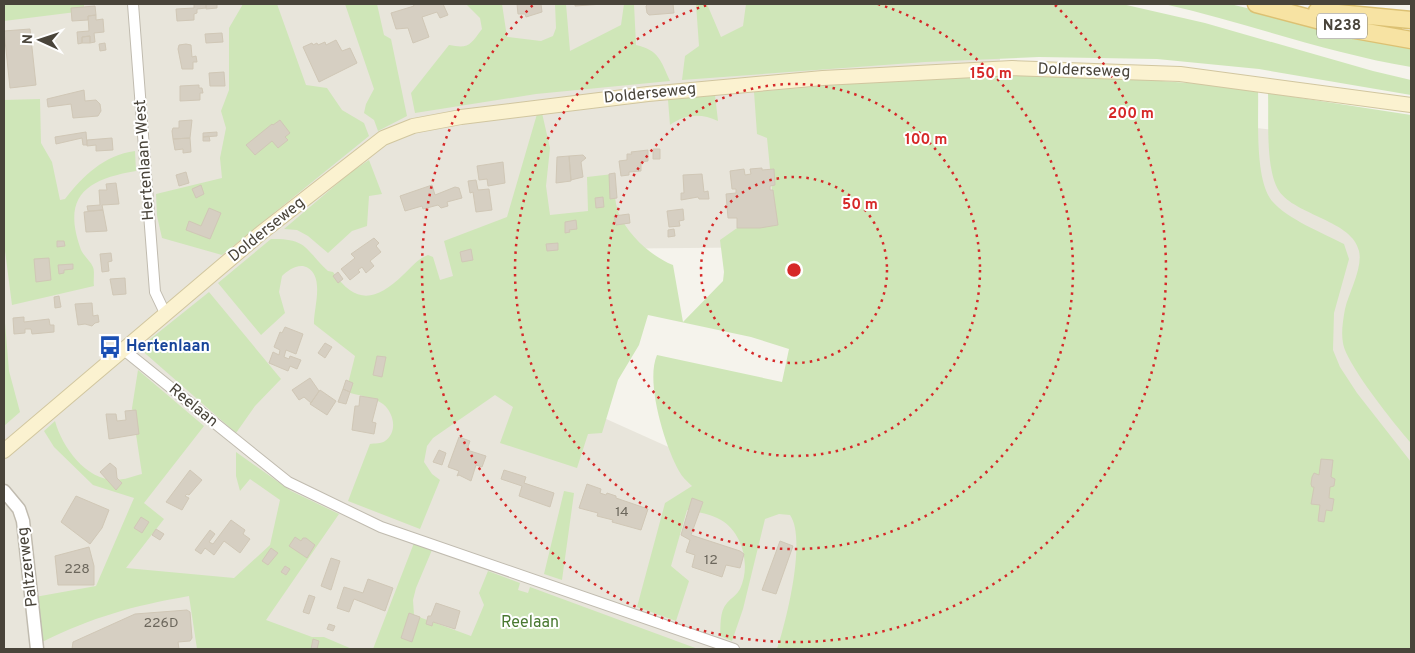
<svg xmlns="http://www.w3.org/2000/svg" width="1415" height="653" viewBox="0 0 1415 653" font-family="Overpass,sans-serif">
	<rect width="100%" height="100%" fill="#f5f3ec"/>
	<path fill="#e8e5db" d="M4,4h998l-3,81 -208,162 -207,2 -71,128 431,194 267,-448 200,22v504h-1407z"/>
	<path fill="#cfe6b8" d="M4,4h80v7l-80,10z
		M243,4h34l29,81 21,3 15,22 22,13 5,13 -147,119 -60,-17 -5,-22 -1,-22 66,-16 -2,-20 6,-30 -5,-17 8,-21v-62z
		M345,4h32l7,31 7,4 16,77 -29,15 -4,-11 -10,-7 2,-9 8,-15z
		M466,4h36l5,33 34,4 12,-5 3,-8 -1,-24h11l4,47 51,-26 3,-21h10l2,41c23,5 25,16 34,36l-134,13 -121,19 -4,-20 38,-48c20,4 21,0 33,-16l-2,-11z
		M696,4h11l14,33 22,-11 3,-22h376l83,19 168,48 38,9v15l-152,-26 -102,-10 -118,-2 -114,5 -243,18 3,-24 14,-10z
		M1164,4h66l181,43v20c-84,-14 -164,-44 -247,-63z
		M1065,74l193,14c1,28 -4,91 14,113 15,18 51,32 72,43l5,15 -15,54 -1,37 7,17 17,26 54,69v187h-634c9,-27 30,-110 13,-134l-11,-1 -14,5 -22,90 -11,32 -12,-5c1,-10 -1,-24 7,-33 4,-5 10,-8 13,-14 11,-23 3,-56 -19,-69 -10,-6 -23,-8 -34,-10l-16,56 18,15 -13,40 -39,-14 28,-104 27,-17c-5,-5 -10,-9 -13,-15 -14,-25 -34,-89 -22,-116l125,27 7,-33 -38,-12 -103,-22 -9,30 -21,35 -16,53 -14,1 -11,34 -77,-25 13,-36 -18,-12 -62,43 -6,8 -3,16 8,12 8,6 -20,49 -72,-28 22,-57c5,-1 11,0 15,-3 13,-9 9,-28 -2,-37 -10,-7 -26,-9 -37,-12l9,-36 -41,-32c-1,-15 13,-52 -11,-58 -8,-1 -16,5 -21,10l-3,16 6,21 -24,22 -43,-52 53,-44c37,-1 34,11 57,32l5,1c23,33 43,29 70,3 9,-8 14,-16 25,-20l5,2 7,23 13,-4 -9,-35 63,-24 30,-103 5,-1 8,35 -4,38 4,29 38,-4 -1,-34 26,-3c2,13 1,28 6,40 9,21 33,43 54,51l10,57 40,-41 1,-9 -4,-32 51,-36 2,-5 -6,-61 -10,-4 -3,-42 166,-14z
		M1268,93l143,22v328c-15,-17 -65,-79 -68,-100 -2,-10 0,-23 2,-34 4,-17 18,-41 14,-58 -6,-30 -64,-36 -80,-60 -14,-22 -10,-72 -11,-98z
		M715,95l3,26c-17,-8 -33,-7 -48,4l-2,-25z
		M40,99l1,44 11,19 8,38 5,-1c18,-23 39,-44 70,-48l1,20c-48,8 -74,24 -56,76 2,8 10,13 13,20 2,5 0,14 1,19l-82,19 -8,-62v-143z
		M369,160l13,34 -13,2 -2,30 -15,5 -24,22 -20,-17 -11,-6 -13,-1 67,-57z
		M209,292l72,87 -26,27 -19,27 -97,-85z
		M4,311l5,60 11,41 -16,14z
		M138,370l66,56 -60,77 20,16 -38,49 108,10 36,-33 10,-45 -30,-21 -10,12 -4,-15v-24l55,39 48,23 -73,106 46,17h12l28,12h-155l-8,-53c-57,10 -96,21 -147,46l-7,-45 61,-11 38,-88 -41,-13 -39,-38 -10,-16 11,-10c7,26 31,59 60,59 9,0 19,-4 27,-6l-10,-66z
		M564,491l10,2 -12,87 -18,-6z
		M414,543l18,7 -16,38 -3,12 1,15 5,2 52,19 13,-31 -5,-12 9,-22 32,12 -2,7 10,3 2,-6 168,62h-325z"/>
	<path fill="#d6cfc2" stroke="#d0c7b6" d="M194,4h12v4l-9,1v4l-3,1v6l-17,1 -1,-12 18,-1z
		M206,4h11v4l-11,1z
		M413,4h30l5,11 -8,3 -3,-6 -15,5 7,20 -16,6 -5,-15 -12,1 -5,-16 23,-7z
		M517,4h24l1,8 -16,5 -1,-3h-7z
		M575,4h28l-28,2z
		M648,4h25l1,9 -25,2 -2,-2 -1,-7z
		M95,6l1,9 -8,1v4l-16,1 -1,-13z
		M96,15v5l7,-1 1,13 -10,1 1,9 -5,1v-7l-8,1v6l-4,1 -1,-12 12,-1 -1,-15z
		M30,29l6,56 -26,3 -6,-57z
		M222,33l1,9 -17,1 -1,-9z
		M90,36v7h-8v-6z
		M336,40l6,11 8,-3 7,15 -38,19 -16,-35 9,-4 1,2 4,-2 1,2 7,-3 1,3z
		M105,43l1,7 -6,1 -1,-7z
		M186,44l5,1 1,12 4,-1 1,6h-4v7h-11l-4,-20 1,-4z
		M224,72l1,14h-15l-1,-13z
		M199,85v3h3l1,5h-3v7l-20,1v-15z
		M84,90l1,11 11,-1 4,4 1,7 -3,5 -25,2 -2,-14 -23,3 -1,-8z
		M192,120l-2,18 -17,1 -1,-8 1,-3h6v-7z
		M280,120l10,13 -5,4 3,3 -10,8 -6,-7 -17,14 -9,-10 26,-21 1,1z
		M86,132l1,13h-4l-1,-7 -26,6 -1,-7z
		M217,132v4l-14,1v-4z
		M209,136l1,5h-7v-4z
		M112,138l1,12 -17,1v-6l-9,1v-6z
		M190,138l1,14 -8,1v-4l-8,1 -2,-11z
		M653,149h7v10h-7z
		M648,150v11l-7,1v9l-12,1v3l-8,1 -2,-15 8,-1v-6h5l-1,-2z
		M583,155l3,3 -5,4 2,15 -12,3 -2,-24z
		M569,156l2,25 -15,2 1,-26z
		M503,162l2,21 -17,3 -1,-7 -8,1 -2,-14z
		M762,168v2l12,-1 1,16 -5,1v4h3l5,35 -18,3h-23v-10h-9l-2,-24 10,-1v-4h-4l-2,-18 14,-2 1,6 6,-1 -1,-5z
		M186,172l3,11 -10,3 -3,-11z
		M615,173l2,25 -7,1 -1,-25z
		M702,174l2,18 4,-1 1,8h-10l-1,-2 -17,3v-7h3l-1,-18z
		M476,180l2,10 11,-1 3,21 -16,2 -3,-20 -3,1 -2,-12z
		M116,183l3,21 -17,1 1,5 -15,1 -1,-5 13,-1 -1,-15h8l-1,-6z
		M201,185l3,9 -8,4 -4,-9z
		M432,185l3,10 20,-8 4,1 3,10 -15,4 1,4 -7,2 -3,-3 -15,4 -1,-3 -17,5 -5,-15z
		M603,197l1,10 -8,1 -1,-10z
		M209,208l12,5 -11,26 -24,-9 3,-9 12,5z
		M683,209l1,11 -5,1 1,5 -11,1 -2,-16z
		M103,210l4,21 -21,1 -2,-20z
		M629,214l1,9 -14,2 -2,-9z
		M576,220l1,9 -8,1 1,2 -5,1v-11z
		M674,229l1,7 -7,1v-7z
		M374,238l5,5 -3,3 5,6 -11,9 4,5 -8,7 -4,-6 -4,3 2,2 -10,8 -9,-11 14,-11 -4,-4z
		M57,241h7l1,5 -8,1z
		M558,243v7l-11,1 -1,-7z
		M471,249l2,11 -11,2 -2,-10z
		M111,253l1,8 -4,1 1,9 -7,1 -2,-18z
		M49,258l2,22 -15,2 -2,-23z
		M73,264v5l-9,1v3l-5,1 -1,-9z
		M338,272l5,7 -5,4 -5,-7z
		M125,278l1,16 -13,1 -3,-16z
		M59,296l2,11 -6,1 -1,-11z
		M92,303l1,13 5,-1 1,7 -4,1 -3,3 -7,-2 -7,1 -3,-21z
		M24,317v5l25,-3 1,6h4v7l-22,2 -1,-5h-6v4l-11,1 -1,-16z
		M285,327l18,7 -7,20 -10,-4 -2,7 5,2 1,-3 11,4 -4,9 -7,-3 -2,5 -19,-8 4,-11 6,3 1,-5 -6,-3 6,-15 2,1z
		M325,343l7,4 -7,11 -7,-5z
		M377,356l9,1 -4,20 -9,-2z
		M310,378l9,13 -8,12 -7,-6 -5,3 -7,-10z
		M346,380l7,3 -3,9 -7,-3z
		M343,389l7,3 -4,12 -8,-2z
		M320,390l16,11 -9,14 -17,-11z
		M360,396l18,3 -6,23 4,1 -2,11 -22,-4 3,-24h4z
		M136,410l3,24 -30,5 -3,-25h10l1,7 9,-1 -1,-9z
		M459,437l11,4 -3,9 19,6 -4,11 -6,-2 -5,16 -12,-6 -2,1 2,-5 -11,-4z
		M439,450l7,3 -4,12 -9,-3z
		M1321,459l12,1 -2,17 4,2 -1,7 -4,1 -1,11 5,1 -2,12 -6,-1 -2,12 -6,-1 2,-16 -9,-1 3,-17h-2l-1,-3 1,-7 2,-4 5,2z
		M110,463l6,5 1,10 5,5 -6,7 -16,-18z
		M190,470l12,10 -13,15 -2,-1 -2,2 4,2 -7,12 -16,-8z
		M504,470l22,7 -2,6 30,10 -4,14 -31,-11 3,-10 -21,-7z
		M587,484l14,5 -1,4 6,2 1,-2 9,3v2l32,11 -7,21 -29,-8 1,-2 -16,-4 1,-3 -19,-5z
		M76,496l33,14 -7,18 -12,16 -29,-22z
		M692,498l11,4 -12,33 49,16 4,3 -4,14 -14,-3 -4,12 -30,-10 3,-12 -9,-3 4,-12 -9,-5z
		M141,517l8,5 -7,11 -8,-5z
		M231,520l14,10 -2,4 7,5 -10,14 -16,-12 -10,14 -9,-7 -4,6 -6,-4 15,-20 5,4 -6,8 4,2z
		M156,529l8,5 -4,6 -8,-5z
		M295,537l6,4 2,-3h3l9,7 -8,13 -18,-12z
		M780,541l13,5 -17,48 -14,-4z
		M89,547l5,19v19h-36l-3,-29z
		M271,548l7,5 -10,12 -6,-4z
		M331,558l9,3 -9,29 -10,-4z
		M285,566l5,3 -4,6 -5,-3z
		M368,579l25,9 -8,23 -31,-12 -5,13 -12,-4 7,-21 19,6z
		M309,595l6,2 -6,17 -6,-2z
		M436,603l24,8 -5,18 -22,-7 -1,4 -6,-2 2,-8h3z
		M187,610l3,2 2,26 -2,3 -12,1 1,7h-107l1,-7 62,-28z
		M409,613l11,4 -8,25 -11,-4z
		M329,624l6,2 -2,5 -6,-2z
		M313,639l6,2 -2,8h-6z"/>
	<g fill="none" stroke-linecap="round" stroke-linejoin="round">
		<defs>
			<path id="minor" d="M133,4l22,288 10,21
				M124,350l164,132 93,45 353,122"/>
			<path id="tertiary" d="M4,491l15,18 4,12 14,128"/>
			<path id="secondary" d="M4,451l257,-218 122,-95 30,-12 48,-9 187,-23 175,-16 189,-10 168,6 231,31"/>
			<path id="primary" d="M1256,4l99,26 56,10
				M1317,11l94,9"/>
		</defs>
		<use href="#minor" stroke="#c0bbaf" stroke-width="12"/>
		<use href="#tertiary" stroke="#c0bbaf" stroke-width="15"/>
		<use href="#secondary" stroke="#d1c69f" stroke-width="16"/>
		<use href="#primary" stroke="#dcc173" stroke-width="19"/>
		<use href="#minor" stroke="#fff" stroke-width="10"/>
		<use href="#tertiary" stroke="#fff" stroke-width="12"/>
		<use href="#secondary" stroke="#fbf2d0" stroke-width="14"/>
		<use href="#primary" stroke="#f7e3a3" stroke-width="16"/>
	</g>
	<g fill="none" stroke="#d62828" stroke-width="2.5" stroke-dasharray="2.5 5">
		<circle cx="794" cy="270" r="93"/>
		<circle cx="794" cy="270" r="186"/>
		<path d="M878 4A279 279 0 1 1 710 4"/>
		<path d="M1055 5A372 372 0 1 1 533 5"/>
	</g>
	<defs>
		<symbol id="bus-bare" viewBox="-9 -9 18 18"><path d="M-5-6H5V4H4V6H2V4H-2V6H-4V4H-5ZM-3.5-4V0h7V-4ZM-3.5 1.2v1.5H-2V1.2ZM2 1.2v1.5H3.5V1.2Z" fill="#1a4fb4" stroke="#fff" stroke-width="2.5" paint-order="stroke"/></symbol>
	</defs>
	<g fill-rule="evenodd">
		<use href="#bus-bare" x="94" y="331" width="32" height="32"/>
	</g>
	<g text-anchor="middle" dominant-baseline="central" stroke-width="4" stroke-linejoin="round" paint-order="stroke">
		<g font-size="14" fill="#6c675c">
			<text x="622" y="512">14</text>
			<text x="711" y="560">12</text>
			<text x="77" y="569">228</text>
			<text x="161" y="623">226D</text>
		</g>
		<rect fill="#fff" stroke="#807c75" stroke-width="1" x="1317" y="13.5" width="50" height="25" rx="4"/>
		<g font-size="15" font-weight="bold" fill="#49443a">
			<text x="1342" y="26">N238</text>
		</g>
		<g font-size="16" fill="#49443a" stroke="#fff">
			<text transform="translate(1084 71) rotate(2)">Dolderseweg</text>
			<text transform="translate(650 94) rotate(-6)">Dolderseweg</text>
			<text transform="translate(145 160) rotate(-94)">Hertenlaan-West</text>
			<text transform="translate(267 230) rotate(-39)">Dolderseweg</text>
			<text transform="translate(193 406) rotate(39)">Reelaan</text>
			<text transform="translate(28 567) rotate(-97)">Paltzerweg</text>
		</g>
		<g font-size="16" font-weight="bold" fill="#164399" stroke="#fff" text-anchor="start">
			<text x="126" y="347">Hertenlaan</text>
		</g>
		<g font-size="16" fill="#487830" stroke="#fff">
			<text x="530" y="623">Reelaan</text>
		</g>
	</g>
	<circle cx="794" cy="270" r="8" fill="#d62828" stroke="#fff" stroke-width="2.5"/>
	<g font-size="15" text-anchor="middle" font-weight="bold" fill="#d62828" stroke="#fff" stroke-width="4" stroke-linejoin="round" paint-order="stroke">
		<text x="991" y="78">150 m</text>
		<text x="1131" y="118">200 m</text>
		<text x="926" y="144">100 m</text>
		<text x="860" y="209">50 m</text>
	</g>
	<rect width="1415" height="653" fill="none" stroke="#49443a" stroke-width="10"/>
	<g transform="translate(40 40) rotate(273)" stroke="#ffffff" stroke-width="4" paint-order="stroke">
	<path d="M0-4L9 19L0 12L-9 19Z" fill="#49443a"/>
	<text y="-8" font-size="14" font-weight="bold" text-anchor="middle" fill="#49443a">N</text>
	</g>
</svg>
